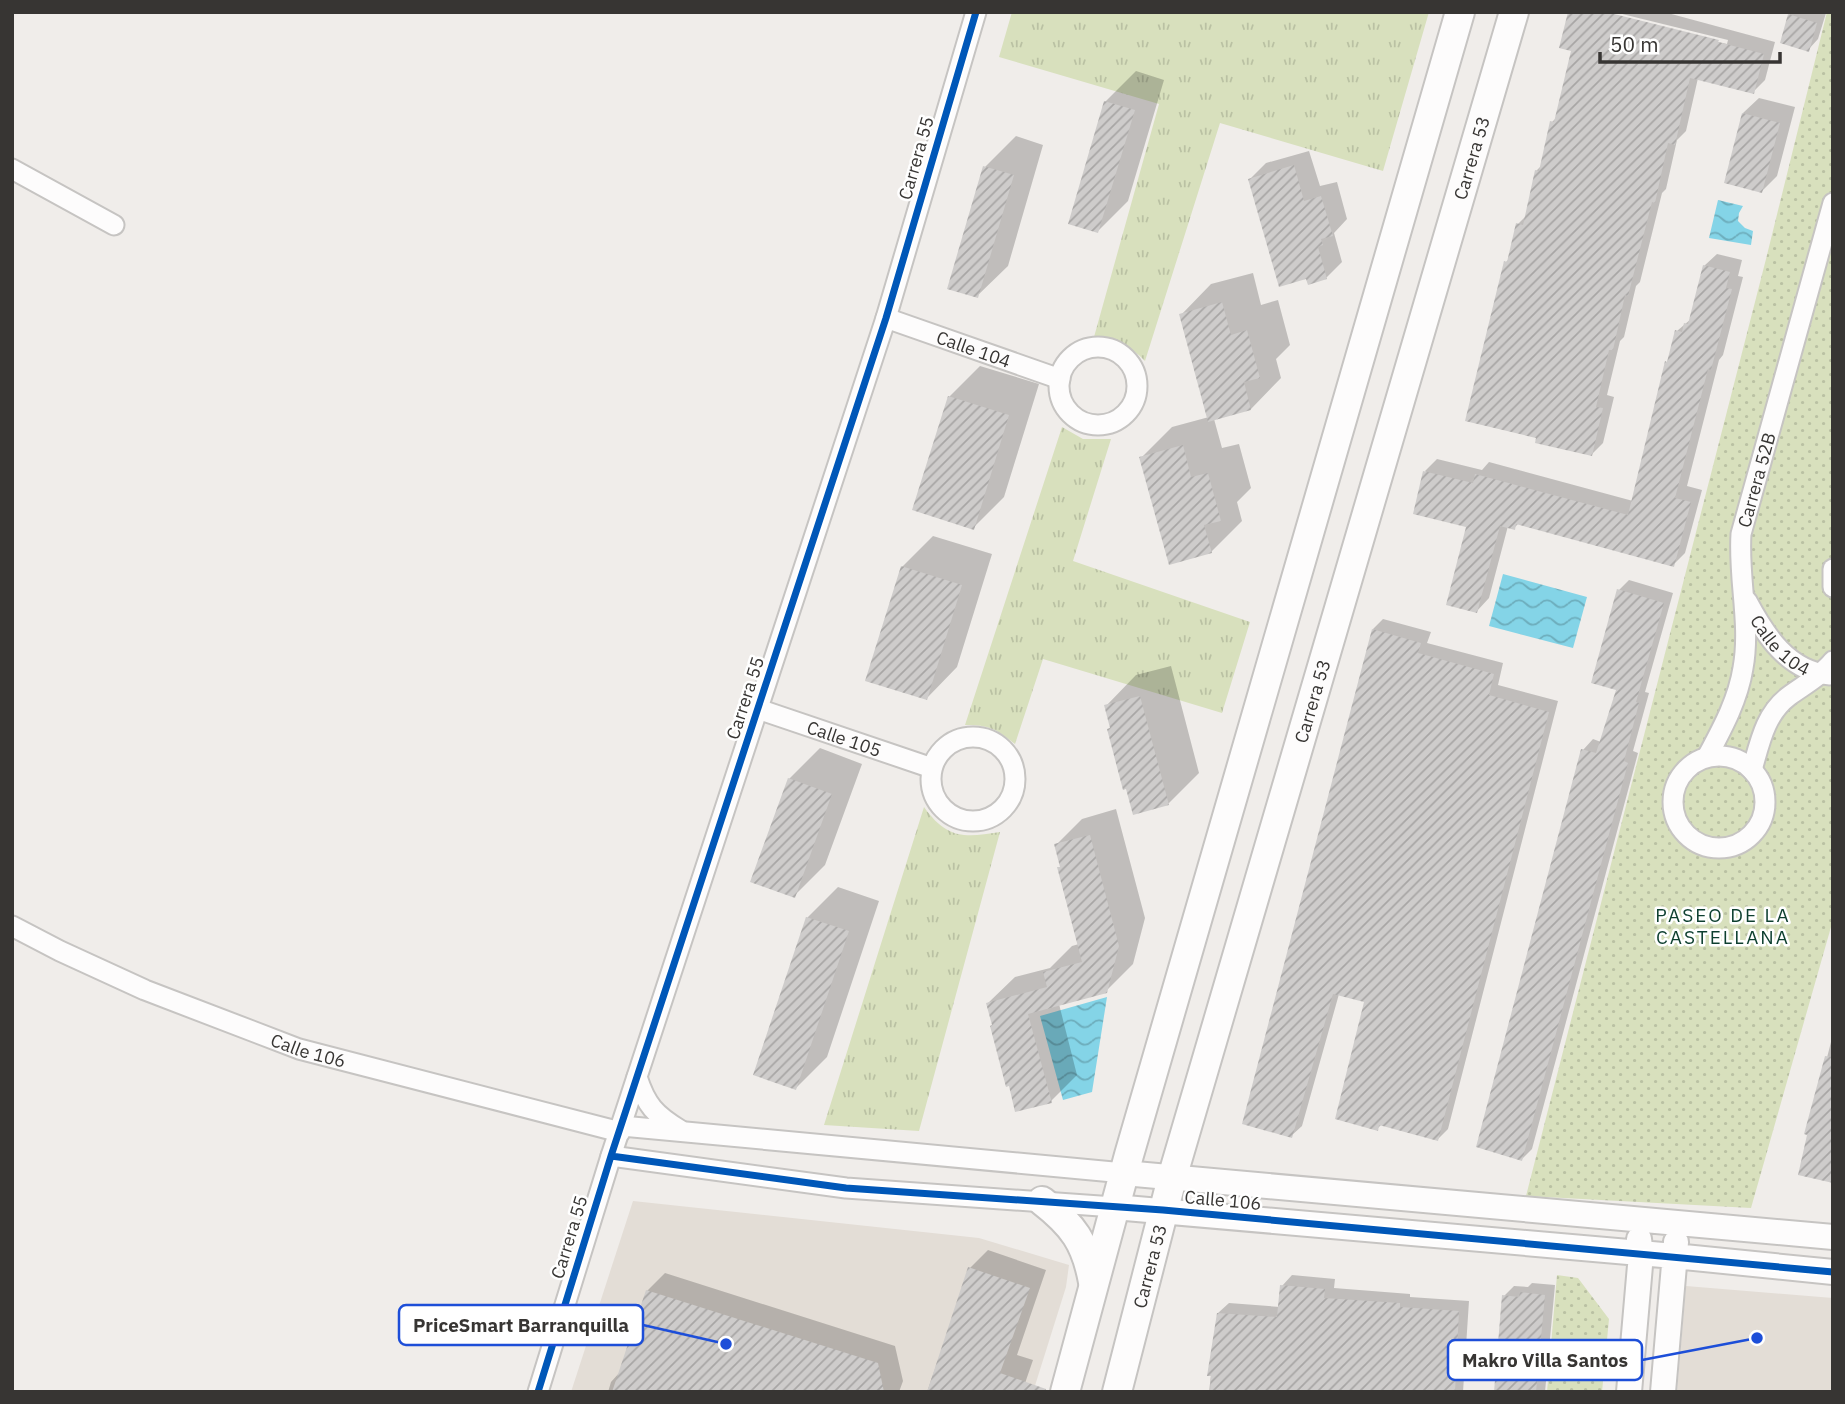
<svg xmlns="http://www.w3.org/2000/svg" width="1845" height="1404" viewBox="0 0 1845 1404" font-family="'IBM Plex Sans',sans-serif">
	<defs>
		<pattern id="grass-dots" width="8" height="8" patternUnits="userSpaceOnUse" patternTransform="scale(1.75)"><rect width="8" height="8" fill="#d8e0bd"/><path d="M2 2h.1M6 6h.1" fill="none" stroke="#bac1a3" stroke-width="1.8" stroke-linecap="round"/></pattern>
		<pattern id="park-tufts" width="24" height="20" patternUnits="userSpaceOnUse" patternTransform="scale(1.75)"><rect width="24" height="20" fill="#d8e0bd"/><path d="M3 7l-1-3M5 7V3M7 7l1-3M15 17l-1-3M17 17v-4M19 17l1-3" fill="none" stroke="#bac1a3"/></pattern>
		<pattern id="water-waves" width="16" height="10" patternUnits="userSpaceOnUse" patternTransform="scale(1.75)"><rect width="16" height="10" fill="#84d4e7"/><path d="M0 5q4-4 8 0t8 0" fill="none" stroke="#6dadbc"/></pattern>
		<pattern id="building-hatch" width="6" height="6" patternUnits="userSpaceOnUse" patternTransform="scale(1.75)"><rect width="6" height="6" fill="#cecccb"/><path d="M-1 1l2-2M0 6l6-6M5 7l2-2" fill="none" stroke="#a8a6a5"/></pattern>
	</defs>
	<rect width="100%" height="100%" fill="#f0edea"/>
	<path fill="#e3ddd6" d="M633,1201l346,37 90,27 -3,22 -33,105h-462z
		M1686,1286l147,12v94h-156z"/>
	<path fill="url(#grass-dots)" d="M1827,12h6v908l-82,288 -225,-12 240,-937z
		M1557,1275l21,3 31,41 -7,73h-55z"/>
	<path fill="url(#park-tufts)" d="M1012,12h417l-46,159 -163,-48 -75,238c-14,-15 -31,-22 -51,-24l65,-233 -160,-47z
		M1062,427l21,12h28l-38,122 177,61 -28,91 -179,-54 -28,85c-19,-15 -25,-19 -50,-19z
		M924,807c23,32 40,31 76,25l-81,299 -95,-6z"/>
	<path fill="url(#water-waves)" d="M1718,200l25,6 -4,7 -1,8 7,7 8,3 -2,14 -42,-7z
		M1503,574l84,23 -14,51 -84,-22z
		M1107,997l-15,95 -29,8 -23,-84z"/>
	<path fill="#0003" d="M1599,12l128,32 1,-4 -114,-28h50l111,30 -10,38 -12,12 -55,-14 -12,53 -9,9 -11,49 -4,4 -22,89 -4,4 -12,51 -4,4 -13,54 7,2 -11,46 -12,12 -85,-193 4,-4 8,-34 9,-9 9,-44 5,-5 11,-44 6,-6z
		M1790,12l36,1 -8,26 -10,11 -26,-8z
		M1136,71l28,9 -36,121 -30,30 7,-129z
		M1759,98l36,9 -18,69 -15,15 -19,-78z
		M1016,136l27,9 -35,121 -31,30 8,-129z
		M1309,151l11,35 17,-4 10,37 -13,14 8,29 -16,16 -76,-99 16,-16z
		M1717,254l25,6 -4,16 5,1 -20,78 -4,5 -32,126 15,4 -17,63 -12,12 -154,-42 -5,5 -6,-2 -19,72 -12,13 -9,-86 -43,-54 12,-12 45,11 7,-8 144,39 34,-139 3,-4 7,-27 14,-12 13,-53z
		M1253,273l8,32 17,-5 12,45 -14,14 5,19 -30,31 -37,10 8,29 17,-4 12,44 -14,14 5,19 -31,31 -70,-94 31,-31 37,-10 -28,-102 30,-31z
		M980,366l59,18 -35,113 -31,31 -24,-131z
		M933,536l59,18 -35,113 -30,31 -25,-131z
		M1629,580l44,13 -28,99 4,1 -16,58 5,2 -106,396 -10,10 61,-409 10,-11 8,3 17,-53 1,-99z
		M1383,619l48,13 -4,11 76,20 -5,22 60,16 -110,428 -10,10 -56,-15 -5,5 -11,-128 -27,-7 -37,132 -11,10 82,-507z
		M1171,666l28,107 -31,31 -59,-75 2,-3 -5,-20 30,-31z
		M820,748l42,16 -37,101 -31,31 -5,-117z
		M1116,809l29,109 -12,46 -27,27 -47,13 18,71 -26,26 -57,-77 -6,-21 27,-26 35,-9 22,-22 7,-2 -20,-76 2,-2 -5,-21 26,-26z
		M838,887l41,14 -52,156 -31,31 11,-170z
		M1833,1034v147l-18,-76z
		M988,1250l58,20 -29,85 16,5 -11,32h-95l43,-124z
		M665,1273l230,73 8,35 -4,11h-291l3,-10 9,-10 27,-81z
		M1292,1275l43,4 -1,9 76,6v3l59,4 -6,91h-254l9,-79 11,-10 51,4 2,-21z
		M1532,1283l23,2 -10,107h-49l8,-96 10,-10 14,1z"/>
	<path fill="url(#building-hatch)" d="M1568,12h38l113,28 -1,2 46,12 -10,40 -64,-16 -15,67 -7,-2 -13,60 -3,-1 -24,94 -3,-1 -12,55h-4l-13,57 7,1 -11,48 -57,-13 1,-5 -71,-17 39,-160 3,1 9,-39 7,2 12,-55 4,1 11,-50 4,1 17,-71 -12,-3z
		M1788,14l29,9 -8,29 -29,-9z
		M1104,101l31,9 -37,123 -30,-9z
		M1742,113l38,10 -18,70 -38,-10z
		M1294,165l10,36 17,-5 12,40 -12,3 2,6 -5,2 9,32 -19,6 -2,-6 -27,8 -31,-108z
		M983,166l31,9 -36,123 -31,-9z
		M1703,265l27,7 -4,16 6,1 -21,81 -3,-1 -33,129 16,4 -17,65 -158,-43 -1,6 -15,-4 -23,87 -31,-8 20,-78 -53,-13 10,-43 50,12 2,-9 153,41 37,-154 2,1 8,-32 7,2 2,-9 4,1z
		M1222,302l9,33 16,-5 13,48 -16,4 7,28 -43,12 -29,-108z
		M948,396l61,19 -35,115 -62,-20z
		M1183,445l8,32 17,-4 13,48 -17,4 8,28 -43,12 -30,-108z
		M901,566l61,19 -35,115 -62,-19z
		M1617,589l47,14 -28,99 3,1 -15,58 4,2 -106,398 -46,-14 105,-398 15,4 20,-63 -25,-7z
		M1372,629l49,14 -3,10 76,21 -5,21 60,17 -111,429 -59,-16 -1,6 -43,-12 29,-117 -31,-8 -41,144 -50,-14z
		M1140,696l29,109 -36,10 -7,-26 -3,1 -16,-61 3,-1 -6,-23z
		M788,778l44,16 -37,104 -45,-16z
		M1090,835l29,111 -12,47 -79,21 24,89 -37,9 -6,-26 -3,1 -16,-61 2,-1 -6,-22 61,-16 -4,-15 39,-10 -25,-95h3l-6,-23z
		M806,917l43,14 -53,159 -43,-15z
		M1825,1056l8,1v126l-35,-8 9,-40 -3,-1z
		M968,1267l62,21 -30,85 46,16 -1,3h-118z
		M1280,1285l45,4 -1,9 76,5v4l59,4 -4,81h-245l1,-16h-4l10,-63 60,4z
		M646,1290l232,73 6,29h-272z
		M1520,1292l25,3 -9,97h-42l8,-97 17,2z"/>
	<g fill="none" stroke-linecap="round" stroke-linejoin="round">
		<defs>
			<g id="minor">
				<path d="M12,169l102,56"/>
				<path id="s1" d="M886,318l174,61"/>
				<circle cx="1098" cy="386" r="39"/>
				<path d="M1833,569v18"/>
				<path id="s2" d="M1747,601c18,34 41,70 83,74"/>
				<path id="s3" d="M758,709l174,59"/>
				<circle cx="973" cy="779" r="42"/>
				<circle cx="1719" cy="802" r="46"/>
				<path id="s4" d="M1707,757c15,-28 31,-57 36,-89 8,-44 -5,-89 -2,-134l92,-331"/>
				<path d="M1752,770c8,-28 13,-56 37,-74 15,-11 32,-20 44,-35"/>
				<path id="s5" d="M12,926l48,25 85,39 154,59 321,83"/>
				<path d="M637,1077c9,28 18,38 43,53"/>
				<path d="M622,1126l502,47"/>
				<path d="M611,1156l235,32 268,19"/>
				<path d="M538,1392l73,-236 275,-838 90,-306"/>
			</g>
			<path id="tertiary" d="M1124,1173l709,64
				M1114,1207l560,49 159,16
				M1629,1392l12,-138 -2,-15
				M1663,1392l13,-150"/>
			<g id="secondary">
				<path d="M1042,1201c31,24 44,42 51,81"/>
				<path d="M1065,1392l64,-237 331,-1143"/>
				<path id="s6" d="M1117,1392l55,-214 342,-1166"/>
			</g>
		</defs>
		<use href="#minor" stroke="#c6c4c2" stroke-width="23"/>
		<use href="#tertiary" stroke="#c6c4c2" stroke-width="28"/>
		<use href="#secondary" stroke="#c6c4c2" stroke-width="32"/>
		<use href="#minor" stroke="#fdfcfc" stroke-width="19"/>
		<use href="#tertiary" stroke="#fdfcfc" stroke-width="24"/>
		<use href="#secondary" stroke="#fdfcfc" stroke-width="28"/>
		<defs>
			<path id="cycleway" d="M611,1156l235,32 317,22 670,62
				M538,1392l73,-236 275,-838 90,-306"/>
		</defs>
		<use href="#cycleway" stroke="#fff" stroke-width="11"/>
		<use href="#cycleway" stroke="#0057b8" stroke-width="7"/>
	</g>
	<g text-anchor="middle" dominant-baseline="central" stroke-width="5" stroke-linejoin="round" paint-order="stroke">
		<g font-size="18" fill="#373533" stroke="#fff">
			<text stroke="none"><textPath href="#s6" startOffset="1284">Carrera 53</textPath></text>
			<text transform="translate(916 158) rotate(-74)">Carrera 55</text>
			<text stroke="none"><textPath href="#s1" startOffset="93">Calle 104</textPath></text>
			<text stroke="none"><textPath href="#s4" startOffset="287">Carrera 52B</textPath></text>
			<text stroke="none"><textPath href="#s2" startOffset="56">Calle 104</textPath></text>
			<text transform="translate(745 698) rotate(-72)">Carrera 55</text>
			<text stroke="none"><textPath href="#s6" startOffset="718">Carrera 53</textPath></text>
			<text stroke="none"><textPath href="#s3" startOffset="91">Calle 105</textPath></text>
			<text stroke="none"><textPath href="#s5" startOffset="322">Calle 106</textPath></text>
			<text transform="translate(1223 1200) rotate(5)">Calle 106</text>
			<text transform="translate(569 1237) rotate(-73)">Carrera 55</text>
			<text stroke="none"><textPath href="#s6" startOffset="130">Carrera 53</textPath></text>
		</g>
		<g font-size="19" letter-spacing="2" fill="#0d3f2f" stroke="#fff">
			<text x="1723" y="915">PASEO DE LA<tspan x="1723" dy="22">CASTELLANA</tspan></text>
		</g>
	</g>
	<path fill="none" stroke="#1d4ed8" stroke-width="2.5" d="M726 1344L643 1325M1757 1338L1642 1360"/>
	<g fill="#1d4ed8" stroke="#fff" stroke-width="2.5">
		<circle cx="726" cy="1344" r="7"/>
		<circle cx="1757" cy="1338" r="7"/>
	</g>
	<g fill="#fff" stroke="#1d4ed8" stroke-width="2.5">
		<rect x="399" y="1305" width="244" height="40" rx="7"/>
		<rect x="1448" y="1340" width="194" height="40" rx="7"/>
	</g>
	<g font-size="19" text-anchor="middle" font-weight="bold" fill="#373533">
		<text x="521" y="1332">PriceSmart Barranquilla</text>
		<text x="1545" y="1367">Makro Villa Santos</text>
	</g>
	<rect width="1845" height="1404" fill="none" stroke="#373533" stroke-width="28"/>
	<path d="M1600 52v10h180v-10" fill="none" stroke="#373533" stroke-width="3.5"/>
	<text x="1610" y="52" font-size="21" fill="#373533" stroke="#ffffff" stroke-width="5" paint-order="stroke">50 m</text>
</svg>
